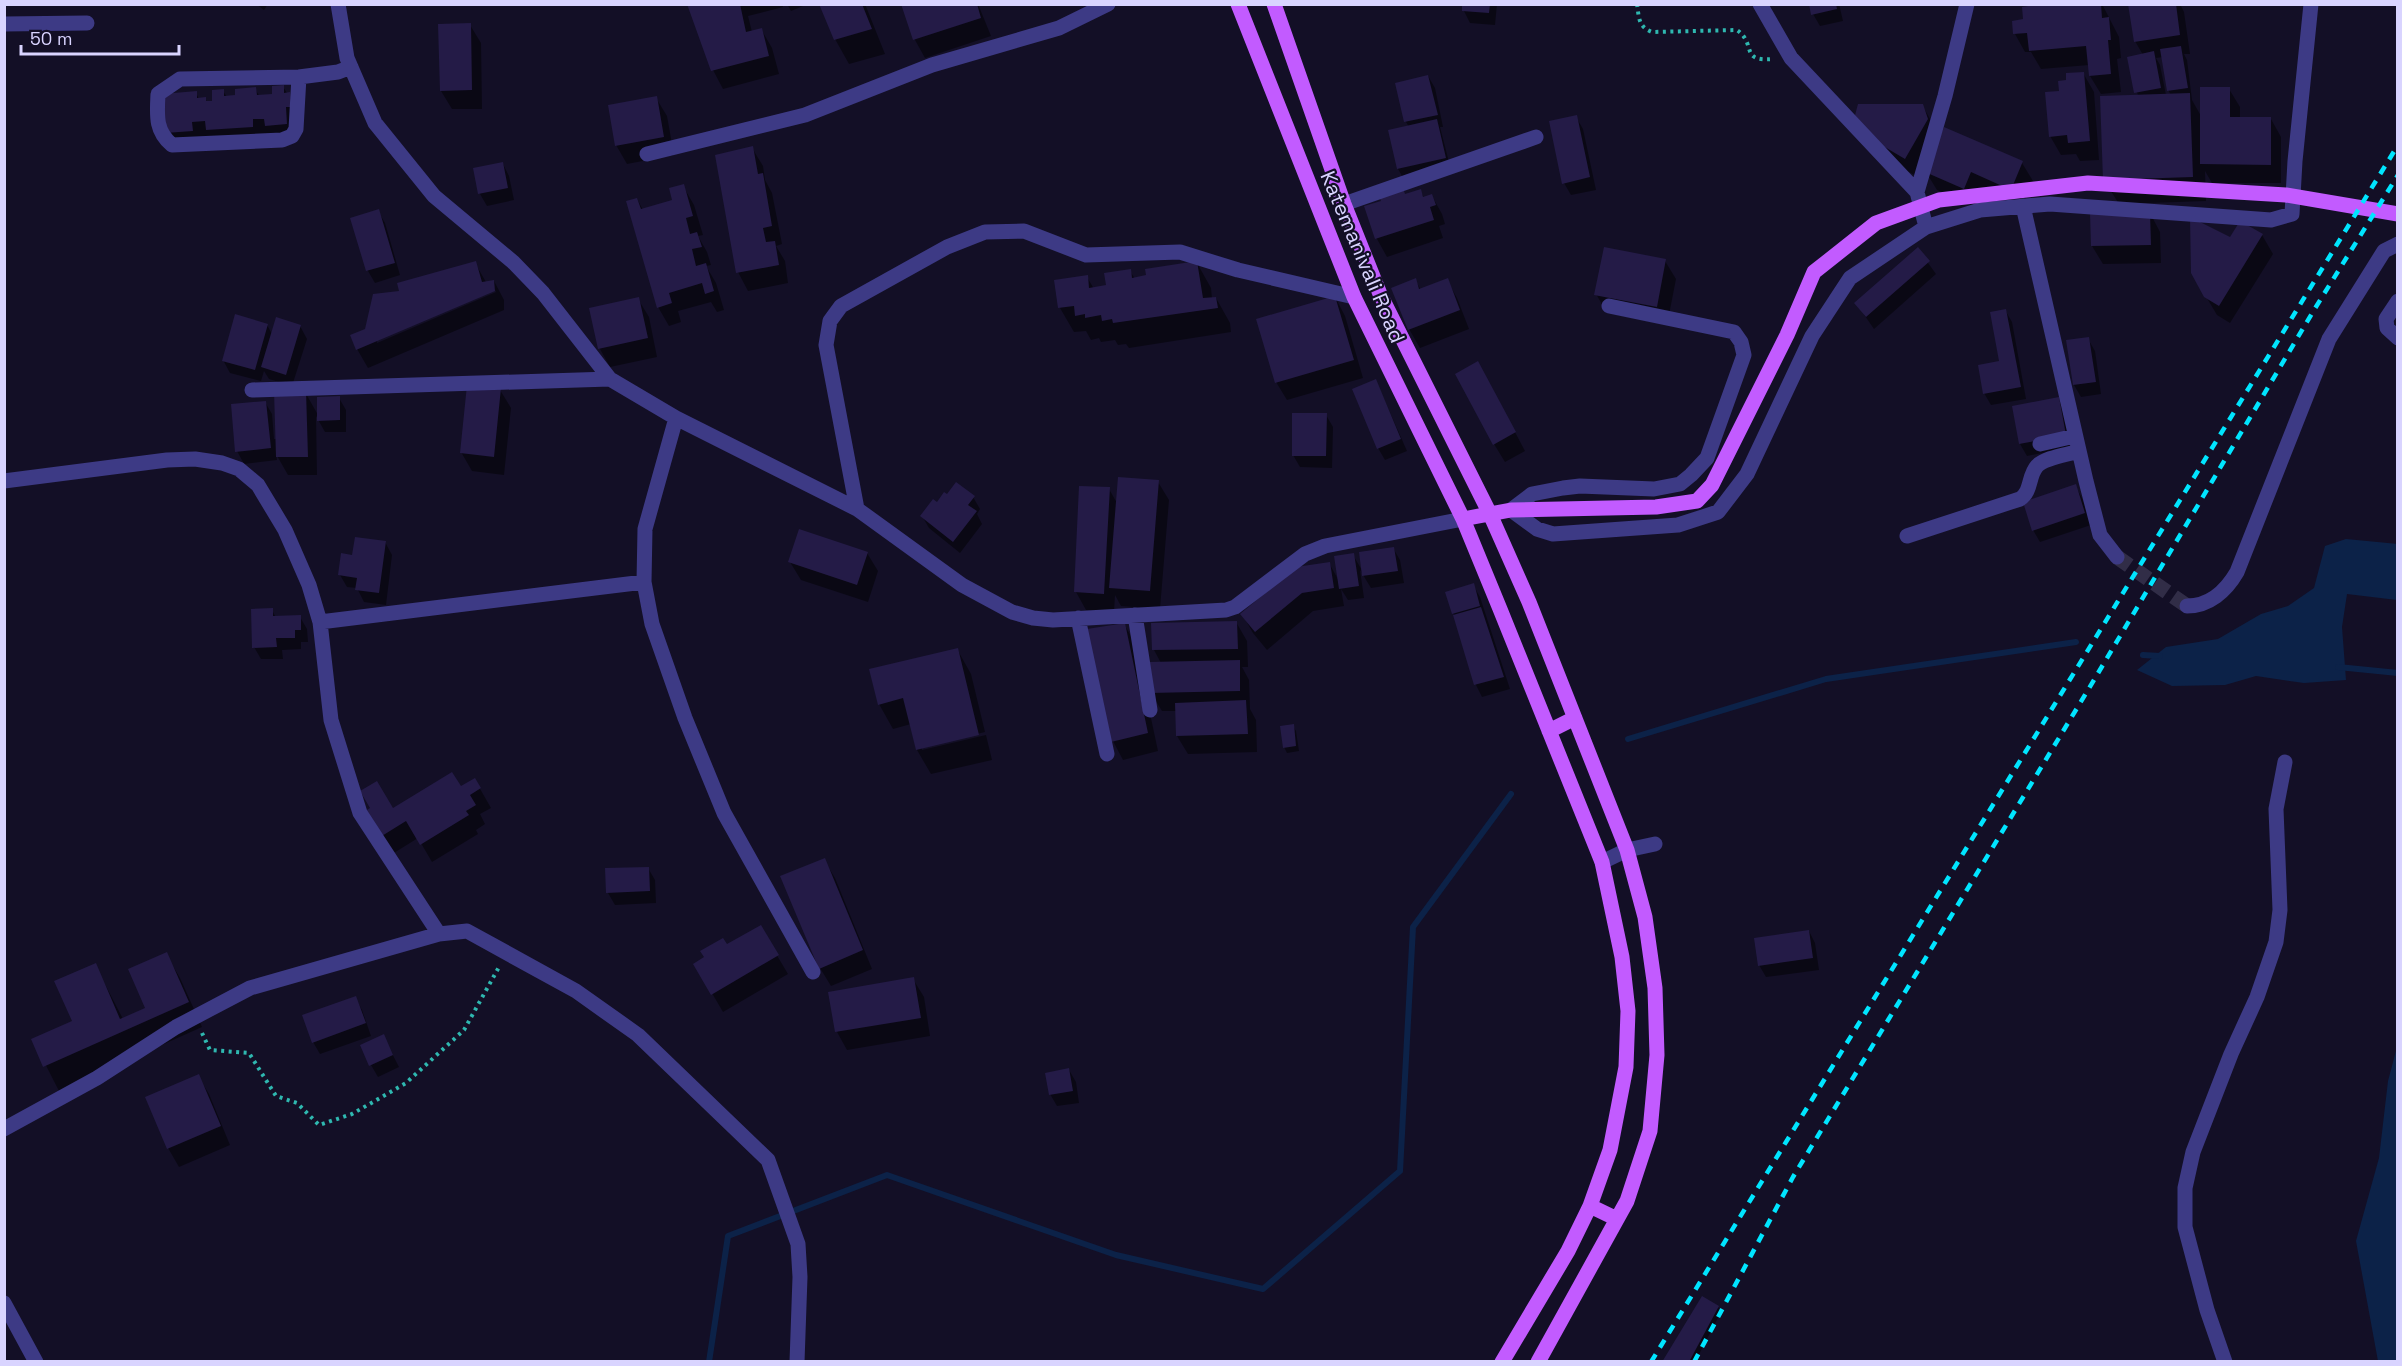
<svg xmlns="http://www.w3.org/2000/svg" width="2402" height="1366" viewBox="0 0 2402 1366" font-family="'Space Grotesk',sans-serif">
	<rect width="100%" height="100%" fill="#130f26"/>
	<path fill="#0c2248" d="M2346,539l52,5 -1,56 -50,-6 -5,33 4,53 -42,3 -48,-7 -31,9 -53,1 -35,-16 29,-23 52,-8 43,-25 27,-8 26,-18 11,-42z
		M2397,1047v314h-19l-22,-120 23,-83 9,-77z"/>
	<path fill="#0007" fill-rule="evenodd" d="M256,4h12l-4,6z
		M689,4h93l1,3 -35,9 4,16 9,-3 11,19 7,26 -56,15 -10,-19z
		M787,4h21l-17,7z
		M821,4h44l20,50 -36,10 -14,-25z
		M903,4h75l13,32 -66,22 -10,-18z
		M1464,4h33l-2,21 -25,-2 -6,-12z
		M1811,4h28l4,17 -23,5 -7,-12z
		M2091,4h11l17,33 2,21 -4,1 4,33 -20,2 -11,-18 -1,-11 -48,4 -10,-17h-6l-10,-18z
		M2130,4h50l4,8 6,42h-6l3,6 5,40 9,16 28,-27 11,18v11l31,1 10,18v46h-69l-7,-12 1,30 -87,3 -15,-24 34,-84 -9,-38 14,-3 -8,-14zM2163,57l5,33 3,5h-5l-6,-30 -4,-7z
		M470,25l11,18 1,66h-30l-11,-18z
		M2083,73l11,19 5,68 -19,1 -4,-7 -15,1 -11,-19 11,-44 7,-10z
		M1428,76l7,12 8,39h-3l11,43 -46,11 -7,-12 -8,-37 19,-5 -3,-5z
		M283,87l17,25 -5,13 2,17 -119,9 -11,-18 29,-40 3,6h6l3,4 6,-1 9,-11 4,6h10l18,-8 5,8 14,-2z
		M656,98l11,18 7,39 -47,9 -11,-19z
		M1859,105h63l11,19 -17,52 -21,-12z
		M1576,117l7,12 13,61 -25,5 -7,-12z
		M752,148l11,18 2,14 7,13 10,51 -6,2 9,15 3,22 -40,8 -10,-19z
		M2022,163l11,18 -11,26 -41,-17 -7,16 -37,-16 -11,-18z
		M503,164l6,12 5,24 -27,6 -7,-12z
		M683,186l11,19 9,30 -5,1 9,16 4,13 -5,1 10,17 8,27 -7,2 -6,-10 -33,9 3,11 -12,4 -11,-19 -21,-108 6,11 31,-9z
		M1420,190l4,8 8,-2 10,18 3,10 -6,2 4,12 -56,19 -10,-18 -11,-32z
		M378,211l7,12 15,52 -25,8 -7,-12 -16,-52z
		M2150,213l10,19 1,31 -58,1 -11,-18z
		M2262,235l11,19 -43,69 -13,-8 -25,-42 39,-34z
		M1918,249l18,25 -62,55 -18,-26z
		M1665,261l11,18 -9,46 -60,-12 -11,-19z
		M475,263l11,19 8,-1 10,19v10l-136,58 -11,-19 9,-19 35,-38zM495,290l1,2 -119,51v-4z
		M1197,263l14,25 1,11 4,-1 14,25 1,9 -102,16 -3,-4 -8,1 -3,-5 -14,2 -2,-4 -8,2 -5,-9 -12,1 -14,-24 27,-31 7,12 14,-3 22,-15 5,8z
		M1415,280l6,10 26,-10 10,18 12,31 -49,19 -11,-19z
		M1335,297l10,19 18,62 -76,22 -11,-18z
		M638,299l11,18 8,40 -47,10 -10,-18 -9,-40z
		M2005,310l7,12 14,77 -35,6 -7,-12 17,-30z
		M267,325l5,9 28,-8 7,13 -15,47 -23,-7 -5,-8 -3,10 -31,-8 -7,-13z
		M2088,339l7,12 6,43 -20,3 -7,-12 -6,-43z
		M1376,381l31,70 -22,9 -7,-12z
		M1488,381l37,70 -20,11 -11,-18z
		M500,390l11,18 -7,67 -32,-4 -11,-19z
		M305,392l13,23 21,-17 7,12v22h-21l-9,-16 1,59h-29l-12,-21 1,6 -33,4 -7,-13 28,-49 7,12 2,25h3z
		M2058,399l7,12 7,36 -45,9 -7,-12z
		M1326,415l7,12 -1,41 -32,-1 -7,-12z
		M1158,482l11,18 -9,109 -39,-3 -6,-11 -1,17 -28,-2 -10,-18 33,-103 8,14z
		M2075,486l7,12 9,27 -51,17 -7,-12z
		M973,497l7,12 -3,5 5,10 -22,29 -31,-25 -7,-12 16,-12z
		M385,542l7,13 -6,50 -22,-3 -7,-14 -10,-1 -7,-12 14,-19z
		M1393,548l7,12 4,23 -33,5 -11,-18 4,28 -16,2 -7,-11 3,17 -31,5 -46,39 -14,-17 -11,-19 87,-51 10,18 14,-26 10,17z
		M867,553l11,18 -10,31 -67,-22 -11,-18z
		M1473,585l7,12 30,92 -28,8 -6,-12 -29,-92z
		M272,610l4,8 24,-1 7,12 1,13h-7v7l-19,1 1,9h-22l-7,-12z
		M1236,622l11,19 1,26h-6l7,13 1,29 6,11 1,32 -69,2 -11,-18v-25h-15l-11,-18 10,-30 -7,-13z
		M1124,624l11,19 23,108 -35,9 -10,-19z
		M957,649l14,25 14,58 -63,15v3l64,-15 6,25 -61,14 -14,-24 -6,-26 -18,5 -14,-25z
		M1293,726l3,5 3,20 -12,2 -3,-6z
		M475,780l16,28 -11,6 5,10 -9,6 2,4 -46,28 -14,-24 -29,18 -25,-42 28,-4 68,-22z
		M824,860l11,18 37,91 -41,17 -11,-18z
		M648,868l7,12 1,23 -41,2 -7,-12z
		M760,927l28,47 -65,38 -28,-48z
		M1809,931l6,12 4,27 -53,7 -7,-12z
		M166,954l14,24 22,49 -143,64 -26,-51 41,-18 21,-57 28,54 24,-11z
		M913,979l11,18 6,39 -83,14 -10,-18z
		M355,998l7,12 9,26 -51,18 -7,-12z
		M383,1036l16,31 -21,10 -7,-12z
		M1069,1070l7,12 3,21 -22,3 -7,-12z
		M198,1076l11,18 21,51 -51,22 -11,-19z
		M1718,1307l3,5 -26,50h-31z"/>
	<g fill="none" stroke-linecap="round" stroke-linejoin="round">
		<path stroke="#0c2248" stroke-width="6" d="M2143,655l17,1
			M2338,667l60,6
			M1628,739l198,-60 250,-37
			M709,1362l19,-126 159,-61 229,80 147,34 137,-118 13,-244 98,-133"/>
	</g>
	<path fill="#241b47" d="M687,4h53l6,28 16,-4 7,28 -58,15z
		M819,4h43l10,25 -38,11z
		M901,4h76l4,14 -68,22z
		M1462,4h28l-1,9 -27,-2z
		M1809,4h27l1,5 -26,6z
		M2039,4h62l1,14 7,-1 2,23h-3l3,34 -22,2 -3,-30 -57,5 -2,-18 -14,1 -1,-13 11,-2 -1,-12z
		M2128,4h48l4,31 -46,7z
		M471,23l1,67 -32,1 -2,-67z
		M2181,46l7,42 -21,3 -7,-42z
		M2154,51l7,37 -27,5 -7,-36z
		M2084,72l6,69 -22,2 -1,-8 -18,2 -4,-45 14,-1 -1,-10 8,-1v-7z
		M1428,75l10,40 -34,7 -9,-39z
		M284,85v8l6,-1 1,15h-5l1,17 -22,2 -1,-7h-11v8l-47,3 -1,-9 -13,1 1,9 -28,2 -3,-39 35,-3v7l9,-1v4h6v-11l12,-1v7l11,-1v-6l21,-2 1,8 15,-1v-8z
		M2200,87h30v30h41v48l-71,-1z
		M2190,93l3,84 -90,3 -3,-84z
		M657,96l7,41 -49,9 -7,-41z
		M1858,104h65l5,15 -23,40 -22,-13 -29,-27z
		M1577,115l13,62 -28,7 -13,-63z
		M1437,119l9,39 -49,11 -9,-39z
		M1944,127l79,34 -12,29 -40,-18 -7,17 -39,-17z
		M753,146l5,28 5,-1 9,53 -9,2 3,14 9,-1 4,24 -43,8 -21,-118z
		M503,162l5,26 -30,6 -5,-26z
		M684,184l9,32 -7,2 4,16 7,-2 5,15 -10,2 4,17 10,-3 8,28 -9,3 -3,-11 -33,10 3,10 -15,5 -31,-107 11,-3 4,11 31,-9 -3,-12z
		M1403,188l2,6 16,-5 2,8 9,-3 4,11 -6,2 4,13 -59,19 -11,-33 17,-5 -2,-5z
		M379,209l16,54 -29,8 -16,-53z
		M2150,212l1,33 -60,1 -1,-33z
		M2190,217l40,20 10,-16 23,13 -44,72 -15,-9 -13,-24z
		M1604,247l62,12 -9,48 -63,-12z
		M1918,247l12,14 -64,56 -12,-14z
		M476,261l6,21 12,-2 1,11 -139,59 -6,-15 15,-6 8,-35 26,-3 -2,-8z
		M1197,261l6,37 13,-1 2,11 -105,15 -1,-4 -10,2 -1,-6 -16,3v-4l-10,2 -1,-10 -16,2 -4,-28 34,-5 1,13 17,-3 -2,-12 27,-4 1,9 14,-3 -1,-6z
		M1416,278l3,11 29,-11 12,32 -52,20 -17,-42z
		M1335,296l19,64 -79,23 -19,-64z
		M639,297l9,41 -50,11 -9,-41z
		M2006,309l15,78 -38,7 -5,-29 21,-4 -9,-49z
		M235,314l33,10 -13,46 -33,-9z
		M276,317l25,8 -15,50 -25,-8z
		M2089,337l7,45 -23,3 -7,-45z
		M1478,361l38,71 -23,13 -38,-71z
		M1376,379l25,60 -24,10 -25,-60z
		M467,385l34,3 -7,69 -34,-4z
		M306,390l2,67h-32l-2,-66z
		M340,396v24l-23,1v-24z
		M2059,397l7,38 -47,9 -7,-38z
		M266,401l5,47 -36,4 -4,-48z
		M1292,413h35l-1,43h-34z
		M1118,477l41,3 -9,111 -41,-3z
		M956,482l19,14 -7,9 9,6 -24,31 -33,-26 13,-17 4,3 7,-10 3,2z
		M2076,484l9,29 -53,18 -9,-29z
		M1079,486l31,1 -6,107 -30,-2z
		M799,529l69,23 -11,33 -69,-23z
		M355,537l31,4 -7,52 -24,-3 2,-12 -19,-3 3,-22 11,2z
		M1394,547l4,24 -36,5 -3,-24z
		M1354,553l5,33 -20,3 -5,-33z
		M1330,562l4,26 -32,5 -47,39 -15,-18 56,-47z
		M1474,583l6,23 -28,8 -7,-22z
		M1481,607l23,70 -30,8 -21,-70z
		M273,608v8l28,-1v15h-6v8h-19l1,9 -25,1 -1,-39z
		M1237,621l1,28 -86,1 -1,-27z
		M1125,623l23,110 -37,9 -24,-113z
		M958,648l21,87 -63,15 -13,-52 -25,7 -9,-36z
		M1240,660v31l-90,2 -1,-31z
		M1246,700l2,34 -72,2 -1,-33z
		M1294,724l2,22 -13,2 -3,-22z
		M452,772l9,14 14,-8 6,10 -11,7 6,10 -10,6 3,4 -49,30 -14,-24 -29,18 -15,-26 8,-5 -10,-17 17,-10 16,27z
		M825,858l38,92 -44,19 -39,-93z
		M649,867l1,24 -44,2 -1,-25z
		M761,925l18,30 -68,40 -18,-31 11,-7 -4,-6 23,-13 4,6z
		M1809,930l4,28 -55,8 -4,-28z
		M167,952l22,50 -146,65 -12,-28 41,-18 -18,-40 42,-18 24,56 25,-11 -17,-39z
		M914,977l7,41 -86,14 -7,-40z
		M356,996l10,27 -54,20 -10,-28z
		M384,1034l9,21 -24,11 -9,-21z
		M1069,1068l4,23 -24,4 -4,-22z
		M199,1074l22,52 -54,23 -22,-52z
		M1702,1296l17,10 -30,56h-27z"/>
	<g fill="none" stroke-linecap="round" stroke-linejoin="round">
		<path stroke="#312d47" stroke-width="15" stroke-dasharray="15 8" stroke-linecap="butt" d="M2117,557l70,49"/>
		<path stroke="#2fb8b0" stroke-width="4" stroke-dasharray="3 4.5" stroke-linecap="butt" d="M1637,4c2,13 1,23 15,28l85,-2c20,14 2,32 36,29
			M202,1033l8,17 39,3 27,43 21,7 22,22 33,-11 54,-31 58,-53 35,-63"/>
		<path stroke="#3d3a85" stroke-width="15" d="M338,4l9,54 28,65 59,73 79,66 30,31 67,86 66,39 181,91 105,76 50,27 21,6 20,2 173,-10 9,-3 70,-53 20,-8 138,-27
			M1760,4l31,54 126,134 9,35
			M4,24l83,-1
			M299,77l-3,52 -4,7 -10,4 -110,5c-17,-14 -15,-30 -14,-51l22,-15 119,-2 39,-5 13,-5
			M647,154l158,-39 127,-50 127,-37 49,-24
			M1917,192l28,-96 22,-92
			M1344,204l192,-67
			M2023,206l63,275 14,54 17,22
			M2398,301l-12,18 1,9 11,10
			M1609,306l125,26 7,10 3,13 -37,103 -16,17 -11,9 -26,5 -74,-3 -17,2 -31,6 -21,16 26,19 16,5 125,-9 40,-13 29,-38 65,-138 38,-58 76,-51 54,-17 70,-6 221,16 21,-6 3,-53 16,-157
			M252,390l358,-11
			M676,418l-31,111 -1,53 8,42 33,94 39,95 89,159
			M2040,444l35,-8
			M4,481l163,-21 28,-1 27,4 17,6 19,16 27,45 24,55 11,37 11,98 29,93 79,121
			M857,509l-31,-164 4,-24 11,-15 106,-59 38,-15 39,-1 62,24 94,-3 58,18 116,27
			M1907,536l113,-37c12,-8 8,-23 17,-33 9,-9 30,-11 42,-15
			M2187,606c22,0 39,-15 50,-34l92,-233 55,-88 14,-7
			M1135,615l15,95
			M1078,618l29,136
			M320,622l324,-40
			M1602,862l25,-12 28,-6
			M4,1129l93,-51 79,-51 74,-39 189,-54 28,-3 109,60 62,44 130,125 30,84 2,33 -3,85
			M4,1303l32,59
			M2225,1362l-18,-52 -22,-83v-39l8,-36 38,-98 26,-57 19,-55 4,-32 -4,-101 9,-47"/>
		<path stroke="#c25bff" stroke-width="15" d="M1238,4l116,293 109,222 37,90 102,253 20,95 6,54 -2,56 -16,83 -20,56 -22,45 -66,111
			M1274,4l70,200 36,90 110,220 39,88 98,248 18,67 10,71 2,67 -7,76 -23,70 -89,161
			M1463,519l48,-9 145,-3 41,-6 15,-16 75,-150 27,-63 62,-49 63,-23 149,-17 198,12 112,19
			M1549,731l26,-13
			M1590,1206l27,13"/>
		<path stroke="#00e5ff" stroke-width="4.5" stroke-dasharray="9 8" stroke-linecap="butt" d="M1651,1362l747,-1217
			M1694,1362l99,-185 295,-487 226,-380 84,-135"/>
	</g>
	<g text-anchor="middle" dominant-baseline="central" stroke-width="4.5" stroke-linejoin="round" paint-order="stroke">
		<g font-size="21" fill="#d9d4ff" stroke="#130f26">
			<text transform="translate(1363 257) rotate(67)">Katemanivali Road</text>
		</g>
	</g>
	<rect width="2402" height="1366" fill="none" stroke="#d9d4ff" stroke-width="12"/>
	<path d="M21 45v9h158v-9" fill="none" stroke="#d9d4ff" stroke-width="3"/>
	<text x="30" y="45" font-size="18" fill="#d9d4ff" stroke="#130f26" stroke-width="4.5" paint-order="stroke">50 m</text>
</svg>
